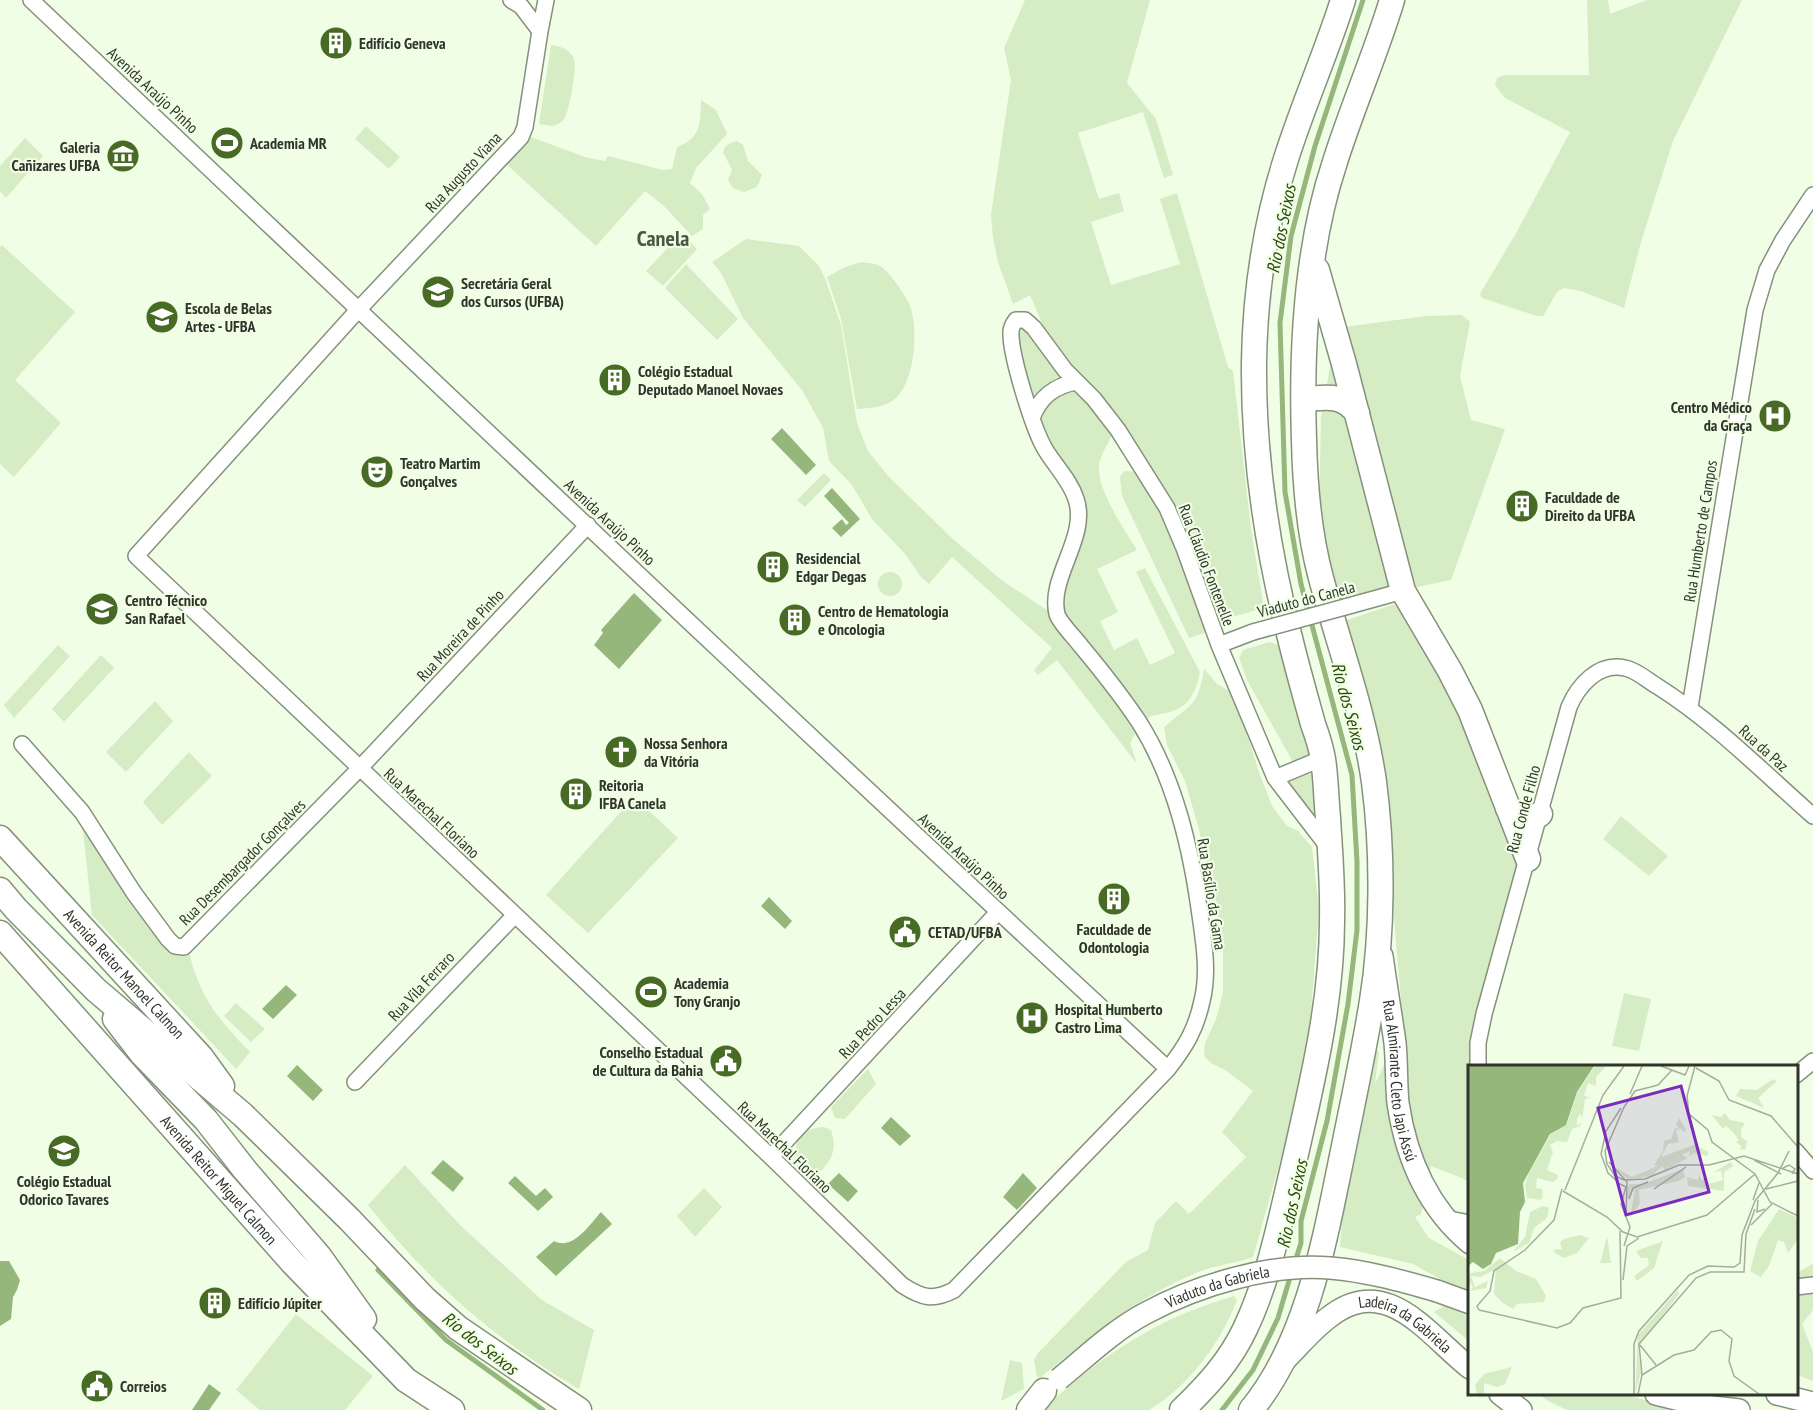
<svg xmlns="http://www.w3.org/2000/svg" width="1813" height="1410" viewBox="0 0 1813 1410" font-family="'PT Sans Narrow',sans-serif">
	<rect width="100%" height="100%" fill="#f0fee6"/>
	<path fill="#d5ecc5" d="M1025,0h125l-23,83 29,36 17,56 -9,3 -21,-66 -65,21 21,66 20,-6 5,18 -33,11 20,63 69,-21 -20,-65 17,-6 51,174 5,4 18,158 13,79 -39,11 -52,-113 -91,-127 -32,-37 -20,-47 -17,9 -15,-42 -5,-24 -2,-24 20,-134 -7,-32z
		M1587,0h21l2,14 37,-14h95l-69,141 -32,101 -17,66 -43,-17 -17,-3 -7,4 -14,24h-6l-55,-18 -2,-4 39,-66 51,-96 -65,-34 -10,-13 2,-7 8,-3h84z
		M551,45c9,1 19,4 23,14 3,8 -4,52 -10,60 -2,3 -7,6 -12,7l-13,-2z
		M701,100l15,10 11,24 -31,34 -6,15 12,11 8,15 -7,6v14l-11,7 -28,-30 -19,-15 -49,55 -92,-84 24,-26 57,21 20,4 3,-5 55,14 9,-1 5,-22c25,-9 23,-25 24,-47z
		M366,126l34,31 -11,12 -34,-30z
		M25,138l18,18 -37,42 -6,-7v-25z
		M737,141l6,4 5,16 14,14 -5,12 -13,5 -11,-4 -5,-8 4,-10 -9,-18c2,-7 6,-9 14,-11z
		M682,233l15,16 -34,37 -17,-15z
		M746,239l53,7 20,20 6,12 16,47 16,98 11,28 21,26 65,63 50,42 52,34 83,110 -9,17 7,21 -80,-104 -19,15 -4,-5 18,-22 -100,-91 -23,27 -8,-7 -16,-23 -33,-35 -20,-34 -23,-24 -6,-33 -21,-38 -59,-72 -22,-45 -9,-11z
		M2,245l73,67 -60,68 46,43 -47,54 -14,-13v-217z
		M862,262c5,1 13,1 18,4 9,5 27,31 30,40 9,24 5,80 -18,95 -10,7 -23,7 -35,8l-16,-90 -14,-42 18,-10z
		M686,264l52,55 -21,21 -52,-52z
		M1462,315l8,7 -10,54 11,44 34,9 -54,151 -115,24 -17,-87 2,-100 16,-89 89,-12z
		M1023,324l38,48 -1,10 -28,27 -17,-64 1,-20z
		M1078,388l36,43c-5,11 -13,23 -15,34 -3,24 26,65 38,85l-40,19 21,43 -18,9 14,29 23,-12 13,27 25,-12 -39,-81 9,-4 55,104c-6,32 -19,40 -50,44l-6,9 -84,-110 -1,-18 22,-73 -45,-110 13,-17z
		M1124,471l15,1 26,41 51,116 -27,9 -67,-142 -2,-19z
		M824,473l7,7 -26,27 -8,-7z
		M878 584a12 12 0 1 1 24 0a12 12 0 1 1-24 0Z
		M1398,603l42,69 79,188 -49,188 -1,133 -38,-15 -10,48 -6,3 14,21 40,22v35l-56,-31 -73,-17 6,-81 23,-122 10,8 -4,32 28,-60 -21,-247 -41,-155z
		M1269,642l14,4 29,110 -13,7 -6,-1 -45,-80 -9,-24 4,-8z
		M58,645l12,11 -56,62 -10,-13z
		M101,655l13,13 -50,54 -12,-13z
		M1204,669l13,15 14,8 7,13 21,67 13,34 15,20 11,5 14,16 7,63 -11,139 -16,71 -39,137c-18,7 -39,8 -57,16 -62,26 -106,64 -156,105l-3,-1 -3,-17 4,-7 88,-91 22,-12 7,-27 21,-22 13,13 57,-57 -24,-25 31,-41 -28,-21 -14,-7 -7,-7 1,-13 11,-24 7,-26v-40l-8,-59 -17,-68 -13,-45 -18,-36 -3,-18c27,-23 34,-20 40,-58z
		M155,701l18,20 -47,51 -20,-20z
		M189,752l23,24 -50,49 -19,-23z
		M1309,773l5,3 2,41 -28,-31v-5z
		M634,797l44,41 -90,95 -42,-38z
		M1621,816l47,40 -19,20 -46,-37z
		M82,821l85,124 21,3c11,48 28,69 62,104l-14,17 -144,-154z
		M1624,993l27,6 -12,52 -27,-5z
		M236,1003l29,26 -14,13 -27,-26z
		M868,1069l8,15 -31,35 -10,-1 -4,-11z
		M824,1127l7,3c6,18 2,28 -10,41l-13,-2 -12,-9c-2,-22 6,-32 28,-33z
		M405,1165l55,60 82,75 52,30 -15,59c-84,-49 -151,-108 -211,-184z
		M704,1188l18,19 -27,30 -18,-21z
		M1813,1264v46l-11,14 11,28v29l-16,-6 -1,-104 2,1z
		M1234,1296l3,4c-17,44 -48,86 -88,110h-106c56,-54 117,-93 191,-114z
		M1444,1306l25,10v25l-35,-29z
		M296,1314l77,62 -28,34h-85l-24,-20z
		M1010,1360l12,3 2,26 -23,12z
		M1538,1394h84l60,16h-115l-17,-8z"/>
	<path fill="#96b77c" d="M782,428l34,37 -10,10 -35,-36z
		M832,488l28,31 -19,18 -9,-9 10,-9 4,6 3,-2 -25,-27z
		M634,593l28,27 -43,49 -25,-24 9,-12 -2,-3z
		M769,897l23,24 -7,8 -24,-23z
		M286,985l11,10 -24,24 -11,-10z
		M297,1065l26,25 -10,11 -26,-25z
		M891,1117l20,19 -11,10 -19,-18z
		M443,1160l21,18 -11,14 -22,-19z
		M839,1173l19,18 -10,11 -20,-18z
		M1023,1173l14,15 -20,22 -14,-13z
		M515,1176l21,20 9,-8 8,9 -15,14 -30,-28z
		M601,1212l11,12 -56,52 -20,-19 18,-16c19,10 36,-17 47,-29z
		M0,1261h9l11,19 -3,10 -4,7 -2,22 -11,7z
		M209,1384l12,9 -12,17h-17z"/>
	<g fill="none" stroke-linecap="round" stroke-linejoin="round">
		<path stroke="#96b77c" stroke-width="5" d="M1295,1262l6,-19v-22l26,-100 21,-117 9,-74v-68l-5,-87 -51,-191 -16,-92 -5,-169 11,-87 24,-90 48,-146
			M378,1270l68,70 97,70
			M1222,1410l31,-40 25,-52 13,-44"/>
		<defs>
			<path id="street" d="M31,0c378,357 755,716 1137,1069
				M511,0l10,6 19,25 -15,96 -4,10 -163,173 -222,246 635,601 131,128c20,13 31,16 52,5l214,-221c18,-23 28,-40 34,-68 7,-28 2,-58 -2,-86 -9,-66 -25,-136 -61,-193 -18,-27 -38,-52 -58,-76 -6,-8 -22,-24 -24,-32 -9,-37 32,-77 19,-115 -6,-19 -21,-33 -31,-50 -12,-20 -35,-95 -34,-117 0,-5 2,-8 5,-12h9l9,8 31,42 29,29 24,31 49,78 17,40 35,97 56,133 53,69
				M540,31l6,-31
				M1032,418c8,-21 22,-32 44,-36
				M1345,607l58,-16
				M1219,645l34,-13
				M1690,707l65,-397 12,-40 16,-30 30,-45
				M22,744l60,68 52,81 34,46 7,7 9,1 175,-178 229,-244
				M1275,778l48,-20
				M1478,1066v-23l6,-29 85,-307c9,-21 29,-45 56,-39 11,2 22,12 32,18 57,36 105,85 156,130
				M1796,1075l17,-14
				M355,1082l160,-167
				M1796,1151l17,20
				M771,1157l227,-245
				M1444,1218l26,5
				M1796,1287l17,-2"/>
			<g id="secondary">
				<path id="s1" d="M1382,956c4,29 9,58 13,87 2,20 1,40 3,60 8,54 29,104 72,140"/>
				<path d="M1437,1291l33,12"/>
				<path id="s2" d="M1285,1360c14,-14 27,-30 43,-42 58,-47 99,16 142,50"/>
				<path d="M1500,1394l21,16"/>
				<path d="M1656,1394l48,12 35,4"/>
				<path d="M1777,1394l36,9"/>
			</g>
			<g id="primary">
				<path d="M1317,270l27,94 59,227 47,80 20,39 58,149"/>
				<path d="M1304,399c22,-1 38,-6 53,14"/>
				<path d="M1508,808l18,13 7,-2 7,-5"/>
				<path id="s3" d="M0,838l201,219 21,29"/>
				<path d="M0,890l16,19 80,81 147,125 107,105 75,79 33,29 121,82"/>
				<path id="s4" d="M0,933l292,329 114,118 46,30"/>
				<path d="M115,1019l27,35 64,66 39,50 74,86 45,63"/>
				<path d="M1029,1410l15,-19"/>
				<path d="M1182,1410c25,-24 48,-49 63,-81 24,-50 35,-108 48,-162 18,-80 39,-163 39,-246 1,-35 -2,-69 -4,-103 -2,-20 -2,-40 -5,-59 -2,-12 -6,-24 -10,-35 -8,-29 -16,-57 -23,-86 -23,-90 -37,-182 -36,-276 1,-69 11,-137 32,-203 17,-54 40,-105 57,-159"/>
				<path d="M1251,1410c57,-69 74,-172 92,-259 10,-50 21,-100 29,-150 11,-69 11,-150 2,-219 -10,-70 -35,-136 -53,-204 -12,-44 -16,-93 -17,-138 -3,-89 2,-190 30,-275 17,-55 41,-109 58,-165"/>
			</g>
		</defs>
		<use href="#street" stroke="#85917c" stroke-width="18"/>
		<use href="#secondary" stroke="#85917c" stroke-width="24"/>
		<use href="#primary" stroke="#85917c" stroke-width="27"/>
		<use href="#street" stroke="#fff" stroke-width="15"/>
		<use href="#secondary" stroke="#fff" stroke-width="21"/>
		<use href="#primary" stroke="#fff" stroke-width="24"/>
		<defs>
			<path id="street-bridge" d="M1253,632l92,-25"/>
			<g id="secondary-bridge">
				<path id="s5" d="M1059,1379c28,-23 55,-49 87,-66 52,-28 125,-50 184,-45 37,3 72,13 107,23"/>
			</g>
		</defs>
		<use href="#street-bridge" stroke="#85917c" stroke-width="18" stroke-linecap="butt"/>
		<use href="#secondary-bridge" stroke="#85917c" stroke-width="24" stroke-linecap="butt"/>
		<use href="#street-bridge" stroke="#fff" stroke-width="15"/>
		<use href="#secondary-bridge" stroke="#fff" stroke-width="21"/>
	</g>
	<defs>
		<symbol id="building-disc" viewBox="-11 -11 22 22"><circle r="9.5" fill="#476b24" stroke="#f0fee6"/><path d="M-4-6H4V6H1V3H-1V6H-4ZM-2.5-4.3h1.7v1.8h-1.7ZM.8-4.3h1.7v1.8H.8ZM-2.5-1h1.7V.8h-1.7ZM.8-1h1.7V.8H.8Z" fill="#fff"/></symbol>
		<symbol id="stadium-disc" viewBox="-11 -11 22 22"><circle r="9.5" fill="#476b24" stroke="#f0fee6"/><path d="M0-5a6.5 5 0 1 0 0 10a6.5 5 0 1 0 0-10ZM-3.5-1.8h7v3.6h-7Z" fill="#fff"/></symbol>
		<symbol id="museum-disc" viewBox="-11 -11 22 22"><circle r="9.5" fill="#476b24" stroke="#f0fee6"/><path d="M0-6L6-3V-2H-6V-3ZM-5-1h2V3h-2ZM-1-1h2V3h-2ZM3-1h2V3H3ZM-6 4H6V6H-6Z" fill="#fff"/></symbol>
		<symbol id="university-disc" viewBox="-11 -11 22 22"><circle r="9.5" fill="#476b24" stroke="#f0fee6"/><path d="M0-5L7-2L0 1L-7-2ZM-4 1L0 2.5L4 1V4Q0 6-4 4Z" fill="#fff"/></symbol>
		<symbol id="hospital-disc" viewBox="-11 -11 22 22"><circle r="9.5" fill="#476b24" stroke="#f0fee6"/><path d="M-5-5h3v3.5h4V-5h3V5h-3V1.5h-4V5h-3Z" fill="#fff"/></symbol>
		<symbol id="theatre-disc" viewBox="-11 -11 22 22"><circle r="9.5" fill="#476b24" stroke="#f0fee6"/><path d="M-5-5.5Q0-4 5-5.5V0Q5 5 0 6Q-5 5-5 0ZM-3.3-2.5H-1v1.5H-3.3ZM1-2.5H3.3v1.5H1ZM-2.8 1Q0 5.5 2.8 1Z" fill="#fff"/></symbol>
		<symbol id="church-disc" viewBox="-11 -11 22 22"><circle r="9.5" fill="#476b24" stroke="#f0fee6"/><path d="M-1.2-6h2.4v3.5h3.3v2.4h-3.3V6h-2.4V-.1h-3.3v-2.4h3.3Z" fill="#fff"/></symbol>
		<symbol id="civic-disc" viewBox="-11 -11 22 22"><circle r="9.5" fill="#476b24" stroke="#f0fee6"/><path d="M-.6-6.5H3V-4.5H.6V-3L4-1V1h2V6H-6V1h2V-1L-.6-3ZM-1.2 2.5V6h2.4V2.5Z" fill="#fff"/></symbol>
		<symbol id="school-disc" viewBox="-11 -11 22 22"><circle r="9.5" fill="#476b24" stroke="#f0fee6"/><path d="M0-5L7-2L0 1L-7-2ZM-4 1L0 2.5L4 1V4Q0 6-4 4Z" fill="#fff"/></symbol>
	</defs>
	<g fill-rule="evenodd">
		<use href="#building-disc" x="317" y="24" width="38" height="38"/>
		<use href="#stadium-disc" x="208" y="124" width="38" height="38"/>
		<use href="#museum-disc" x="104" y="137" width="38" height="38"/>
		<use href="#university-disc" x="419" y="273" width="38" height="38"/>
		<use href="#university-disc" x="143" y="298" width="38" height="38"/>
		<use href="#building-disc" x="596" y="361" width="38" height="38"/>
		<use href="#hospital-disc" x="1756" y="397" width="38" height="38"/>
		<use href="#theatre-disc" x="358" y="453" width="38" height="38"/>
		<use href="#building-disc" x="1503" y="487" width="38" height="38"/>
		<use href="#building-disc" x="754" y="548" width="38" height="38"/>
		<use href="#university-disc" x="83" y="590" width="38" height="38"/>
		<use href="#building-disc" x="776" y="601" width="38" height="38"/>
		<use href="#church-disc" x="602" y="733" width="38" height="38"/>
		<use href="#building-disc" x="557" y="775" width="38" height="38"/>
		<use href="#building-disc" x="1095" y="880" width="38" height="38"/>
		<use href="#civic-disc" x="886" y="913" width="38" height="38"/>
		<use href="#stadium-disc" x="632" y="973" width="38" height="38"/>
		<use href="#hospital-disc" x="1013" y="999" width="38" height="38"/>
		<use href="#civic-disc" x="707" y="1042" width="38" height="38"/>
		<use href="#school-disc" x="45" y="1132" width="38" height="38"/>
		<use href="#building-disc" x="196" y="1284" width="38" height="38"/>
		<use href="#civic-disc" x="78" y="1367" width="38" height="38"/>
	</g>
	<g text-anchor="middle" dominant-baseline="central" stroke-width="4.5" stroke-linejoin="round" paint-order="stroke">
		<g font-size="16" font-weight="bold" fill="#30352c" stroke="#f0fee6" text-anchor="start">
			<text x="359" y="43">Edifício Geneva</text>
			<text x="250" y="143">Academia MR</text>
			<text x="100" y="147" text-anchor="end">Galeria<tspan x="100" dy="18">Cañizares UFBA</tspan></text>
			<text x="461" y="283">Secretária Geral<tspan x="461" dy="18">dos Cursos (UFBA)</tspan></text>
			<text x="185" y="308">Escola de Belas<tspan x="185" dy="18">Artes - UFBA</tspan></text>
			<text x="638" y="371">Colégio Estadual<tspan x="638" dy="18">Deputado Manoel Novaes</tspan></text>
			<text x="1752" y="407" text-anchor="end">Centro Médico<tspan x="1752" dy="18">da Graça</tspan></text>
			<text x="400" y="463">Teatro Martim<tspan x="400" dy="18">Gonçalves</tspan></text>
			<text x="1545" y="497">Faculdade de<tspan x="1545" dy="18">Direito da UFBA</tspan></text>
			<text x="796" y="558">Residencial<tspan x="796" dy="18">Edgar Degas</tspan></text>
			<text x="125" y="600">Centro Técnico<tspan x="125" dy="18">San Rafael</tspan></text>
			<text x="818" y="611">Centro de Hematologia<tspan x="818" dy="18">e Oncologia</tspan></text>
			<text x="644" y="743">Nossa Senhora<tspan x="644" dy="18">da Vitória</tspan></text>
			<text x="599" y="785">Reitoria<tspan x="599" dy="18">IFBA Canela</tspan></text>
			<text x="1114" y="929" text-anchor="middle">Faculdade de<tspan x="1114" dy="18">Odontologia</tspan></text>
			<text x="928" y="932">CETAD/UFBA</text>
			<text x="674" y="983">Academia<tspan x="674" dy="18">Tony Granjo</tspan></text>
			<text x="1055" y="1009">Hospital Humberto<tspan x="1055" dy="18">Castro Lima</tspan></text>
			<text x="703" y="1052" text-anchor="end">Conselho Estadual<tspan x="703" dy="18">de Cultura da Bahia</tspan></text>
			<text x="64" y="1181" text-anchor="middle">Colégio Estadual<tspan x="64" dy="18">Odorico Tavares</tspan></text>
			<text x="238" y="1303">Edifício Júpiter</text>
			<text x="120" y="1386">Correios</text>
		</g>
		<g font-size="16" fill="#30352c" stroke="#f0fee6">
			<text transform="translate(153 90) rotate(43)">Avenida Araújo Pinho</text>
			<text transform="translate(463 172) rotate(-47)">Rua Augusto Viana</text>
			<text transform="translate(610 522) rotate(43)">Avenida Araújo Pinho</text>
			<text transform="translate(1700 531) rotate(-81)">Rua Humberto de Campos</text>
			<text transform="translate(1207 565) rotate(69)">Rua Cláudio Fontenelle</text>
			<text transform="translate(1306 599) rotate(-15)">Viaduto do Canela</text>
			<text transform="translate(460 635) rotate(-47)">Rua Moreira de Pinho</text>
			<text transform="translate(1764 748) rotate(42)">Rua da Paz</text>
			<text transform="translate(1523 809) rotate(-75)">Rua Conde Filho</text>
			<text transform="translate(432 813) rotate(43)">Rua Marechal Floriano</text>
			<text transform="translate(964 856) rotate(43)">Avenida Araújo Pinho</text>
			<text transform="translate(242 862) rotate(-45)">Rua Desembargador Gonçalves</text>
			<text transform="translate(1212 894) rotate(81)">Rua Basílio da Gama</text>
			<text stroke="none"><textPath href="#s3" startOffset="184">Avenida Reitor Manoel Calmon</textPath></text>
			<text transform="translate(421 986) rotate(-47)">Rua Vila Ferraro</text>
			<text transform="translate(872 1023) rotate(-47)">Rua Pedro Lessa</text>
			<text stroke="none"><textPath href="#s1" startOffset="126">Rua Almirante Cleto Japi Assú</textPath></text>
			<text transform="translate(785 1147) rotate(44)">Rua Marechal Floriano</text>
			<text stroke="none"><textPath href="#s4" startOffset="330">Avenida Reitor Miguel Calmon</textPath></text>
			<text stroke="none"><textPath href="#s5" startOffset="186">Viaduto da Gabriela</textPath></text>
			<text stroke="none"><textPath href="#s2" startOffset="148">Ladeira da Gabriela</textPath></text>
		</g>
		<g font-size="18" font-style="italic" fill="#2c4a0b" stroke="#f0fee6">
			<text transform="translate(1281 229) rotate(-79)">Rio dos Seixos</text>
			<text transform="translate(1349 706) rotate(75)">Rio dos Seixos</text>
			<text transform="translate(1292 1204) rotate(-78)">Rio dos Seixos</text>
			<text transform="translate(480 1343) rotate(38)">Rio dos Seixos</text>
		</g>
		<g font-size="22" font-weight="bold" fill="#4a5542" stroke="#f0fee6">
			<text x="663" y="238">Canela</text>
		</g>
	</g>
	<g transform="translate(1468 1065)">
		<rect width="330" height="330" fill="#f0fee6"/>
		<path d="M127,1h11l-10,11v9l-7,-3 -2,3 -3,9 6,3 -5,1 -3,21 -1,-7 -4,6v7l4,-4 -1,4 -8,3 -5,13 -10,-1 -7,4 3,7 -6,18 11,5 -1,4 -4,3 -16,-4 -1,10 6,1 1,7 -2,4 -14,-2 -2,-13 4,-12 22,-39 16,-10 10,-31zM305,14l4,2 -19,17 6,10 -28,-12 4,-7 17,1zM257,48l5,7 15,3 -4,7v7l6,4 -2,9 -6,-1 3,-2 -6,-5 3,-2 -6,-8 -7,-6 -3,3 -11,-14 9,2zM211,53l7,11 -3,4 -1,-4 -6,1 3,12 -11,2 -7,13 33,-12 15,7 -2,4 -13,-3 -5,4 1,-6 -8,4 6,3 -23,12 -3,-4 -10,10 -25,3 -13,-12 18,10 25,-11 -3,-1 9,-14 1,-10 7,-2 4,-11 4,1 -3,-4zM263,97l2,4 -9,6v19l-36,-5 -1,-9 11,3 1,-5 3,5 13,-4 -9,4 2,4 15,-4 -2,-9 -7,1zM215,104l2,8 -6,4 -40,9 1,13 -10,15 5,-29 -9,11 3,-16h14zM75,141l6,2 -2,10 -13,10 -5,15 -16,9 12,-15 5,-25zM311,144l19,9v21l-10,14 -4,-11 -6,-2 -9,26 -8,11 -11,-6 8,-30zM112,170l9,3 -12,15 -13,5 -9,-5 -2,-3 9,-1 -2,-7 4,-3zM139,171l4,27h-10l-2,5zM195,176l-9,27 -17,13 -3,-5 15,-11 -1,-7h-7l-5,-7zM32,193l16,13 20,8 10,17 -2,6 -27,2 -4,5 -10,-6 -9,-9 2,-25 -16,8 -9,-1 4,11 13,-6 -2,7 -16,3 3,-4 -5,-7 3,-7 13,-2zM210,225l1,4 -41,53 3,26 -6,21 3,-59zM44,302l-7,17 -8,3 -13,-4v11h-7l-2,-9 9,-11z" fill="#d5ecc5"/>
		<path d="M0,1h126l-17,26 -11,33 -16,9 -27,49 2,19 -5,10 -2,32 -22,9 -5,11 -8,5 -10,-7 -5,4z" fill="#96b77c"/>
		<path fill="none" stroke="#a3ae9c" stroke-width="1.5" d="M193,1l24,9 4,-9M227,1l-8,30 2,18 19,16 4,12 43,32 15,28 28,14M228,3l23,13 10,19 42,16 27,31M204,5l-14,15 -23,6 -11,16 -19,44 2,13 8,12 9,4 21,-1 34,-14h30l35,-9 54,18M162,29l12,-28M286,95l27,14M141,97l18,20 -1,33M315,103l6,-3 6,4 -3,5M148,117l10,5 -5,17 9,23 -6,19M150,117l-10,-9 -7,-19 5,-23 15,-23M186,124l32,-22M298,124l32,-8M97,125l38,-95 21,-29M95,126l44,26 16,15 14,5 70,-22 48,-41M161,134l4,-11 15,-6M285,135l6,-17M290,135l-1,12 8,-3M283,160l21,-21M155,215l4,-34 12,-8M11,245l78,18 13,-5 13,-15 38,-10 -1,-67M11,245l-2,-4 13,-15 4,-20 31,-21 29,-30 8,-31M172,280l16,20M174,310l32,-20 20,-5 17,-18 10,-2 11,9 -3,22 5,15 25,18M166,329v-50l5,-13 50,-56 19,-9 26,1 6,-4 2,-28 13,-34 23,-28 11,-22M170,329l4,-19 -3,-31 57,-66 14,-6h34l2,-38 9,-25"/>
		<path fill="#7b2cbf" fill-opacity="0.15" stroke="#7b2cbf" stroke-width="3" d="M213,21l28,106 -83,23 -28,-107z"/>
		<rect width="330" height="330" fill="none" stroke="#30352c" stroke-width="3"/>
	</g>
</svg>
